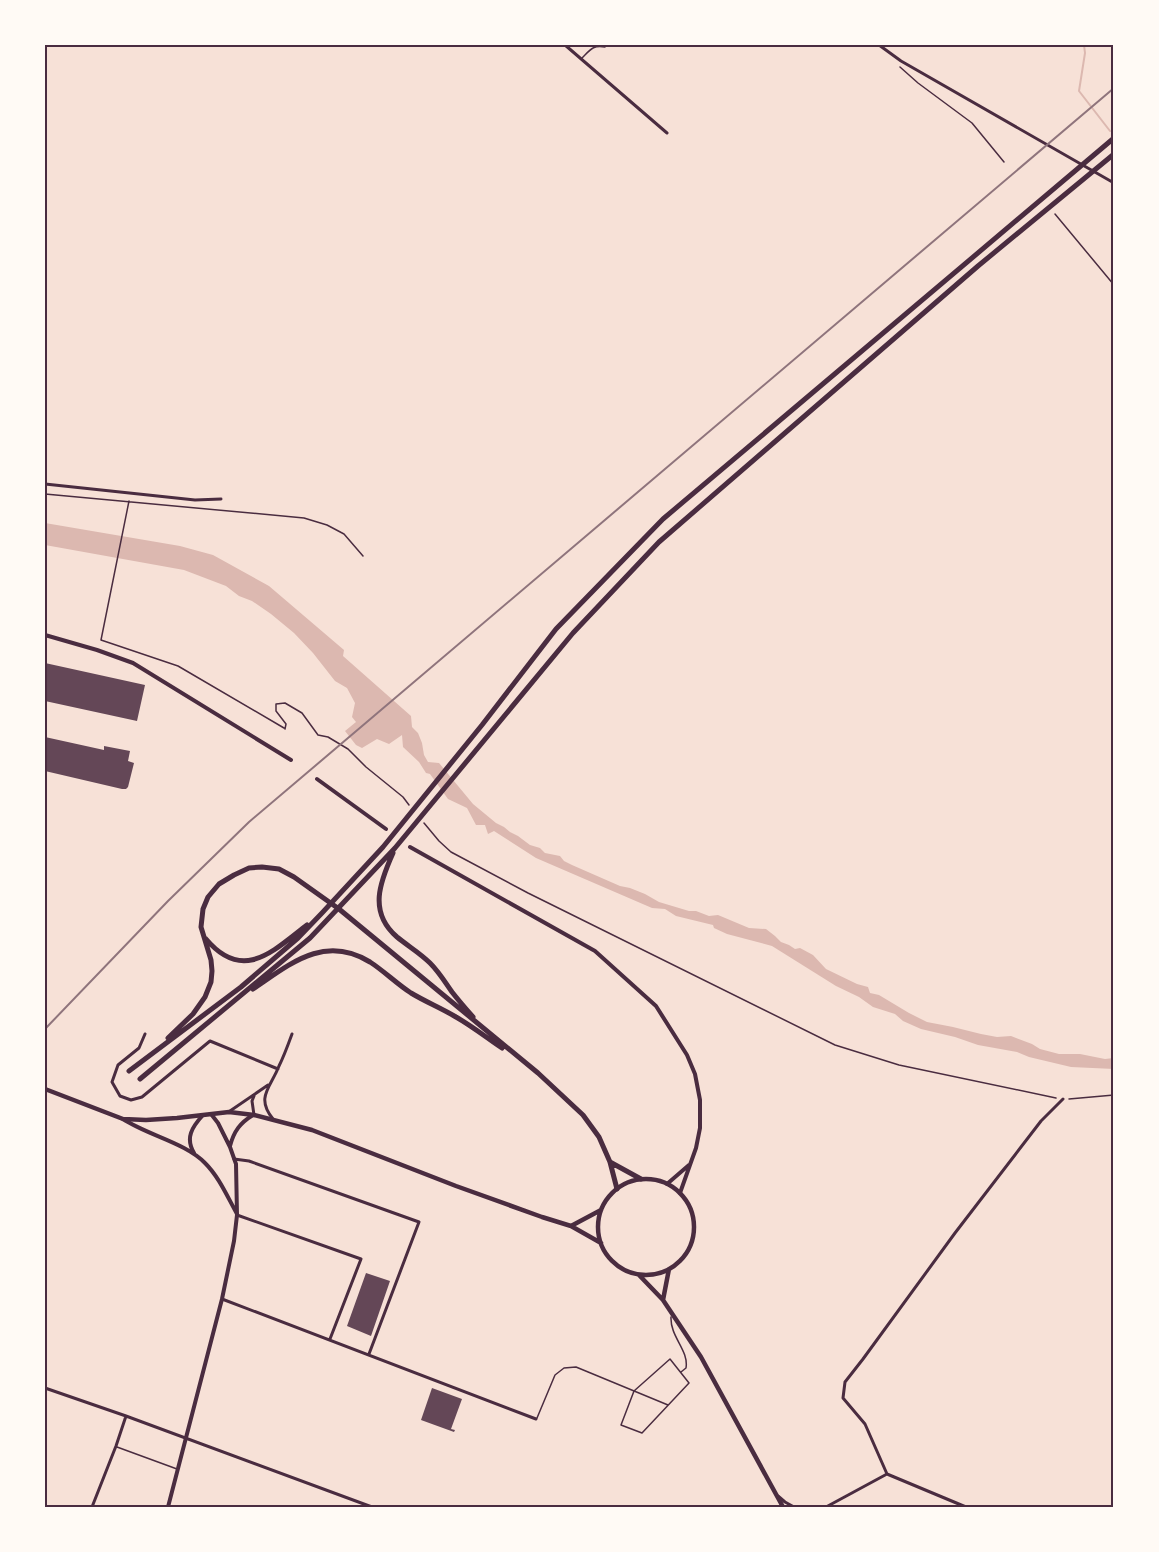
<svg xmlns="http://www.w3.org/2000/svg" width="1159" height="1552" viewBox="0 0 1159 1552" font-family="'Golos Text',sans-serif">
	<rect width="100%" height="100%" fill="#f7e1d7"/>
	<path fill="#dcb8b0" d="M45,523l135,23 33,9 56,31 75,64 -1,6 68,60 1,11 6,6 4,10 2,12 4,7 11,1 34,41 23,19 8,4 6,5 8,4 12,9 10,3 5,5 15,3 4,5 8,4 48,21 10,2 15,6 14,8 30,9h7l13,5 9,-1 31,13 17,1 9,7 6,6 8,3 6,4 5,-1 13,7 13,14 31,15 11,3 2,6 9,2 30,18 18,9 26,5 28,7 16,3 14,-1 21,8 8,5 19,5h21l25,5 9,-1v11l-43,-2 -42,-10 -12,-5 -39,-7 -23,-8 -34,-8 -18,-8 -8,-7 -22,-7 -14,-10 -23,-11 -64,-40 -45,-12 -13,-6 -1,-3 -37,-9 -11,-7 -13,-1 -116,-50 -42,-27 -6,3 -3,-9h-9l-9,-17 -19,-9 -18,-25 -4,-1 -7,-11 -16,-15 -1,-12 -13,9 -12,-5 -15,9 -6,-3 -11,-14 11,-9 -4,-5 3,-14 -8,-15 -12,-7 -22,-28 -19,-20 -23,-19 -19,-13 -13,-5 -13,-10 -42,-16 -139,-25z"/>
	<g fill="none" stroke-linecap="round" stroke-linejoin="round">
		<path stroke="#dcb8b0" stroke-width="2" d="M1084,45l1,8 -6,38 31,40"/>
	</g>
	<path fill="#644757" d="M45,663l100,22 -8,36 -92,-20z
		M45,737l59,13v-4l26,5 -2,10 6,2 -6,24 -2,2h-4l-77,-18z
		M366,1273l24,8 -19,55 -24,-10z
		M432,1388l30,11 -11,30 4,1 -1,2 -33,-12z"/>
	<g fill="none" stroke-linecap="round" stroke-linejoin="round">
		<path stroke="#4a2c40" stroke-width="1.5" d="M900,67l18,16 54,40 32,39
			M45,494l259,24 23,7 17,9 19,22
			M129,501l-28,139 77,26 106,62
			M285,729l1,-5 -10,-13v-7l9,-1 17,10 16,22 10,2 20,12 18,18 37,30 6,8
			M424,823l15,18 12,11 77,41 307,152 64,20 157,33
			M1069,1099l45,-4"/>
		<path stroke="#4a2c40" stroke-width="1.5" d="M582,58c9,-9 11,-13 23,-11
			M1055,214l59,71
			M671,1317c-1,20 18,33 15,51l-5,4
			M670,1359l19,24 -47,50 -21,-8 13,-34z
			M537,1418l18,-43 9,-7 12,-1 92,38
			M117,1447l60,22"/>
		<path stroke="#4a2c40" stroke-width="3" d="M565,45l102,88
			M879,45l22,16 213,122
			M45,484l150,16 26,-1
			M145,1034l-6,14 -21,17 -6,17 8,14 11,4 11,-3 68,-56 68,28
			M230,1111l38,-26
			M254,1115l-2,-14 2,-5
			M273,1119c-18,-22 -2,-32 6,-53 5,-10 9,-21 13,-32
			M234,1159l15,2 170,61 -50,132
			M237,1215l124,44 -31,80
			M222,1299l314,120
			M45,1388l81,28 246,91
			M887,1474l-22,-50 -22,-26 2,-16 18,-23 92,-126 86,-112 22,-22
			M778,1496l7,6 9,5
			M92,1507l24,-61 10,-30
			M826,1507l61,-33 79,33"/>
		<path stroke="#4a2c40" stroke-width="4" d="M45,635l52,15 36,13 158,97
			M317,779l69,50
			M410,847l185,104 61,55 31,49 8,19 5,26v28l-4,20 -16,45
			M123,1119c24,16 63,24 82,44 14,14 22,33 32,51
			M230,1146c4,-15 10,-23 23,-31
			M194,1153c-9,-15 -2,-26 9,-38
			M667,1184l22,-19
			M168,1507l54,-208 12,-58 3,-26 -1,-51 -6,-17 -12,-24 -7,-9"/>
		<path stroke="#4a2c40" stroke-width="4.5" d="M45,1089l78,30 23,1 31,-2 52,-6 25,3 58,15 144,56 86,31 29,9 30,17
			M598 1227a48 48 0 1 1 96 0a48 48 0 1 1-96 0Z
			M571,1226l30,-16
			M639,1275l24,25 38,57 82,150
			M663,1300l6,-31"/>
		<path stroke="#4a2c40" stroke-width="5" d="M393,853c-13,29 -25,59 4,84 11,9 23,16 33,26 9,9 15,19 22,29 7,9 14,17 21,25
			M206,939c37,44 67,12 101,-14
			M253,989c37,-25 71,-55 117,-27 14,9 27,22 41,31 15,9 30,15 45,24 16,9 31,21 46,31
			M168,1038l25,-24 12,-17 6,-15 1,-11 -1,-11 -10,-33 2,-18 5,-12 11,-13 15,-9 15,-7 13,-1 17,2 15,8 45,32 199,164 45,42 16,22 11,25 7,27
			M129,1071l112,-84 57,-49 24,-25 61,-66 99,-122 74,-96 107,-110 451,-381
			M140,1079l170,-141 85,-90 178,-215 86,-91 319,-276 136,-112
			M610,1162l31,17"/>
		<path stroke="#8f747c" stroke-width="2" d="M45,1029l123,-128 81,-79 865,-734"/>
	</g>
	<rect width="1159" height="1552" fill="none" stroke="#fffaf5" stroke-width="93"/>
	<rect x="46" y="46" width="1066" height="1460" fill="none" stroke="#4a2c40" stroke-width="2"/>
</svg>
